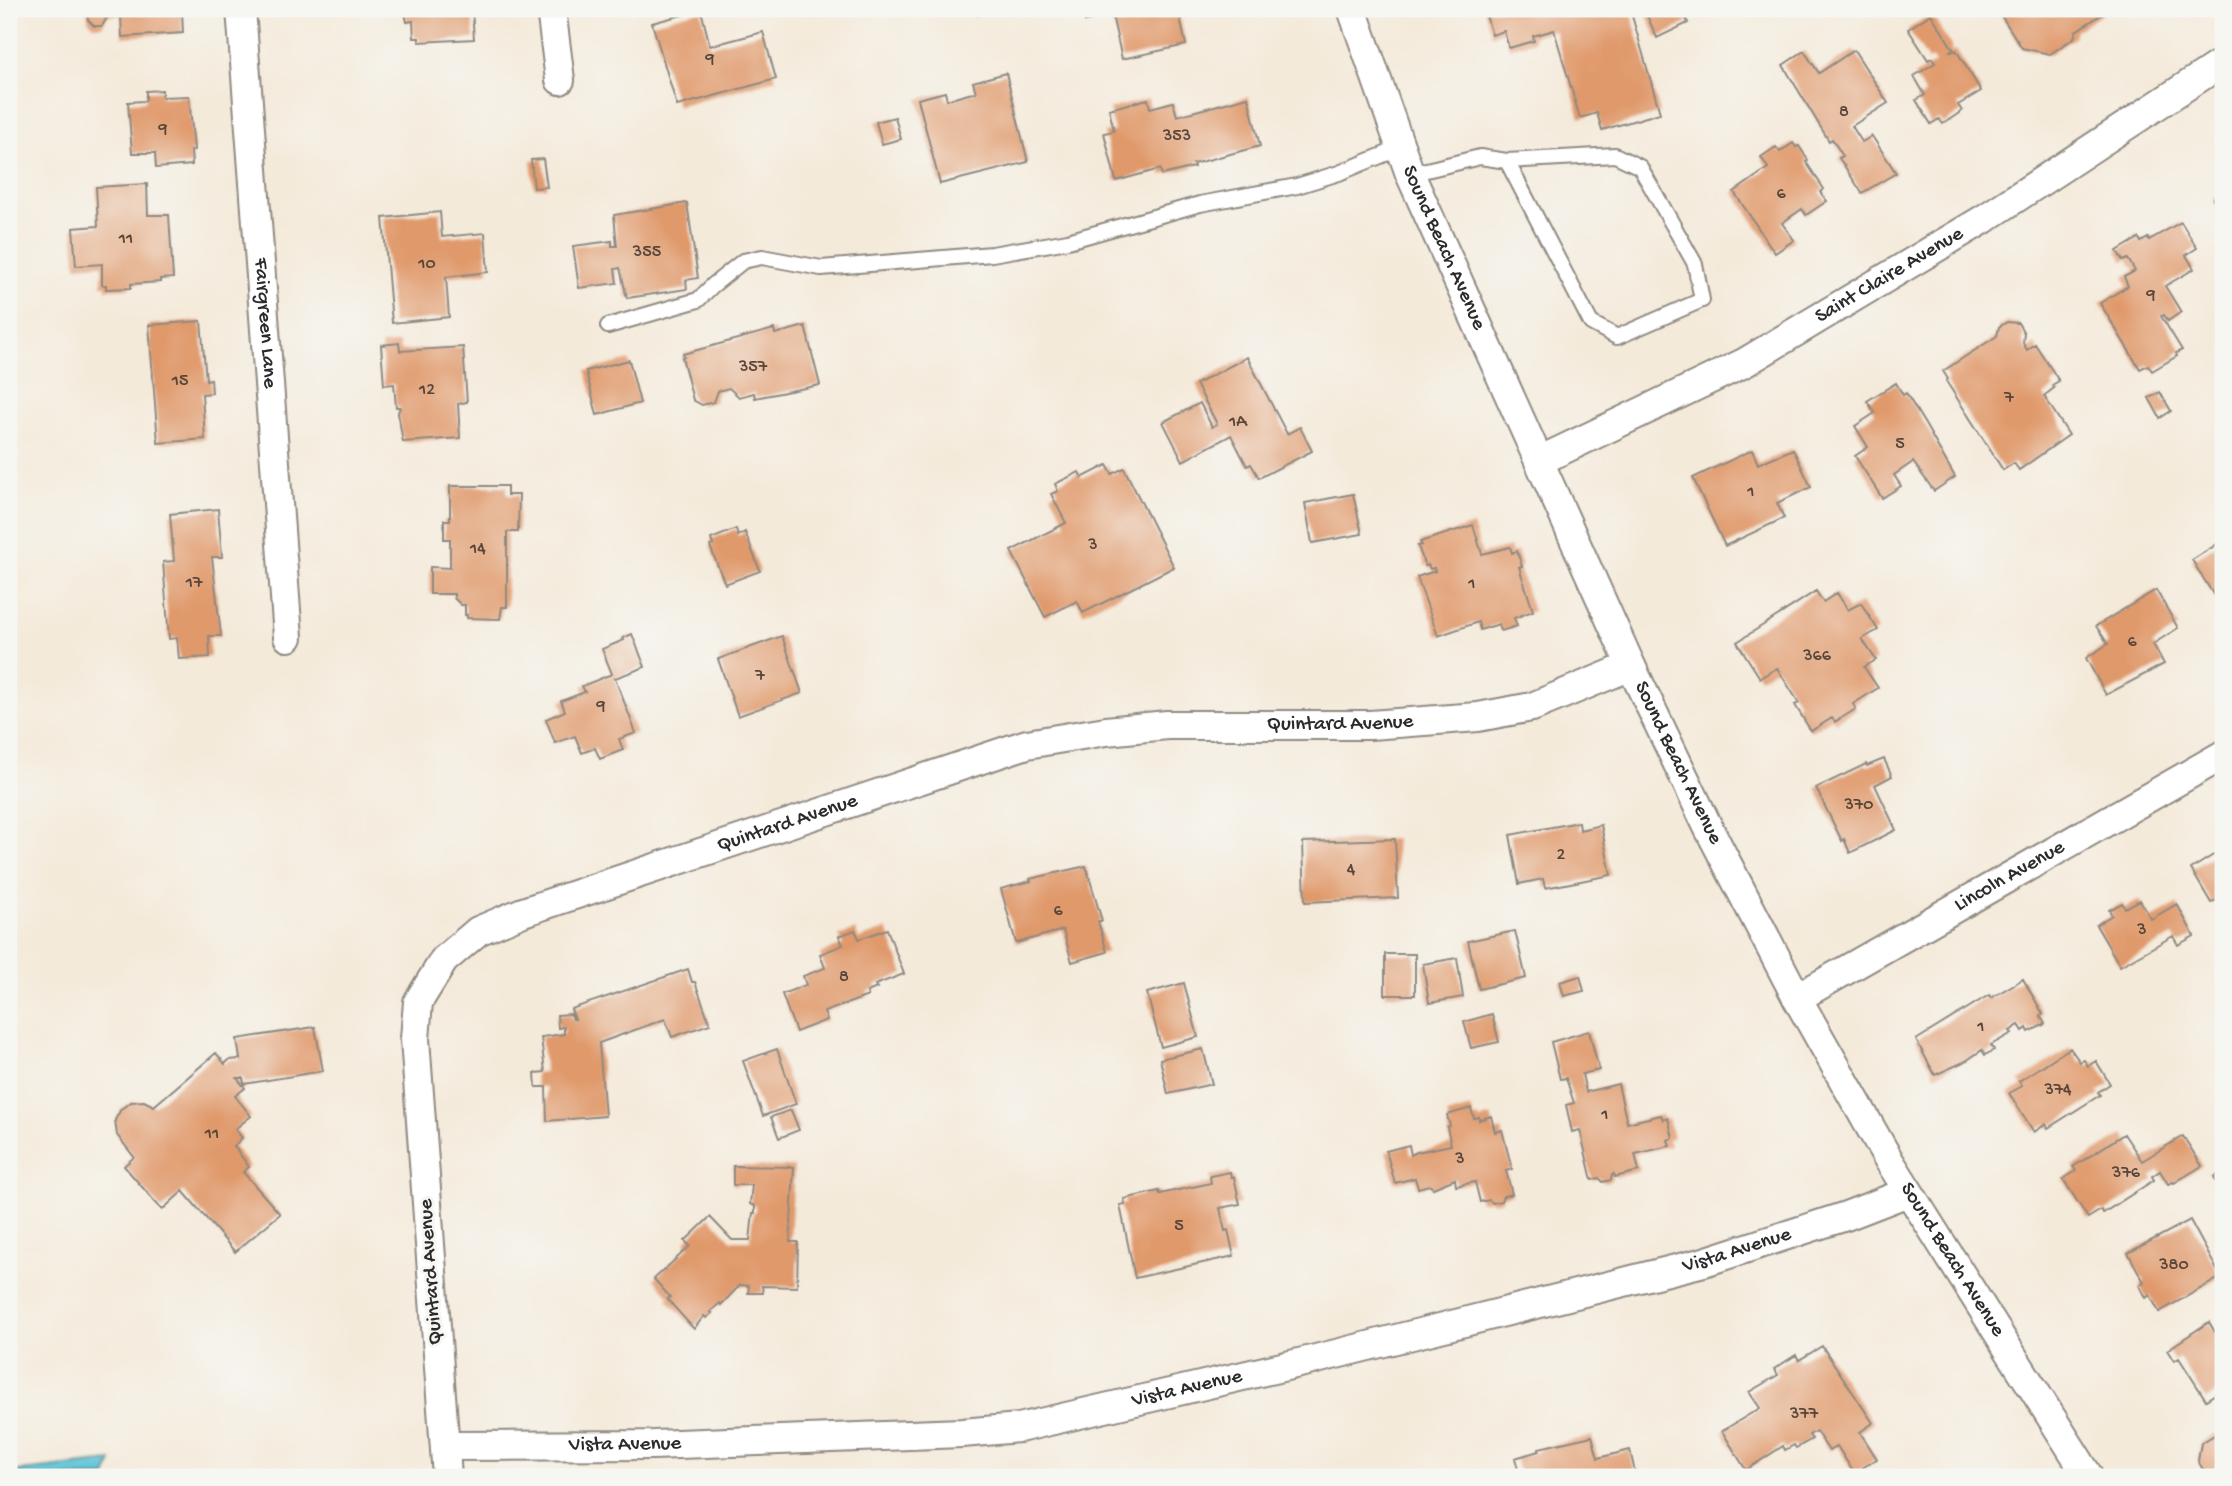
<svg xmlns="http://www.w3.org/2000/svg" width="2232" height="1486" viewBox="0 0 2232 1486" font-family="'Gochi Hand',sans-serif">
	<rect width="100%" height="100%" fill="#f6f6f2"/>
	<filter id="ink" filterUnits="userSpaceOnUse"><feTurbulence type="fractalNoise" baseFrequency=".0143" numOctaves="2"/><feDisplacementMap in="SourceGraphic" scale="14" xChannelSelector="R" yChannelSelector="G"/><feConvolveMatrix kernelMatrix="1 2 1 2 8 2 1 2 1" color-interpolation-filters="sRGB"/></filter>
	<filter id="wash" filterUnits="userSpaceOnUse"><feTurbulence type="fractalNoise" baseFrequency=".00686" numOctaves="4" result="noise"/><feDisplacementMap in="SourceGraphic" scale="28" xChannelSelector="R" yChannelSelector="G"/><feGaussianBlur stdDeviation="1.57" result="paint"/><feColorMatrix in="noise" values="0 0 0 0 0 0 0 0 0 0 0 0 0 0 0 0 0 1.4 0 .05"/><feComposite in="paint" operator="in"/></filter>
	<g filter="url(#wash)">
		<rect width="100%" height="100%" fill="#f4eada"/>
		<path fill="#59c2d6" stroke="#427680" stroke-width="2" d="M112,1461l-6,16h-97v-9l3,4z"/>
		<g id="blocks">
			<path fill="#e0996b" d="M89,9h93l1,24 -61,4 -1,-22 -13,1 -6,10h-8l-6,-6 -1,-9z
				M404,9h68l2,30 -55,3v-4h-5l-1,-17 -6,1z
				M975,9h24v1l-22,5z
				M1082,9h96l8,36 -64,14 -10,-44 -27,6z
				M1484,9h146l30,104 -58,17 -5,-17 -17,5 -26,-88 -21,6 1,5 -25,7 -5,-17 -12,4z
				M1644,9h38l6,14 -31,15z
				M1997,9h113l-34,22 -2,7 -24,16 -28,-6z
				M701,10l9,36 53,-14 13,47 -99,27 -25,-83z
				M1931,14l22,35 -3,2 2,1 4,-2 25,41 -23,14 4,6 -19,13 -4,-5 -8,5 -15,-24 9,-5 -11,-19 21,-13 -3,-5 -4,2 -20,-31z
				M1854,50l34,53 -36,23 10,16 10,-6 24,37 -34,20 -23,-35 4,-2 -11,-17 -3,2 -46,-76 21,-14 15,22z
				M1006,73l22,89 -88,22 -22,-85 27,-7 2,8 29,-8 -3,-10z
				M162,90v7l27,-1 5,54 -3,1 1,14 -36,3 -1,-15h-23l-4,-51 16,-1 2,-2v-8z
				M1248,97l12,49 -67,18 1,3 -32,8 -2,-6 -44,12 -12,-48 10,-2 -5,-22 39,-10 2,9 23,-6 4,14z
				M895,117l6,22 -19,5 -6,-22z
				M1793,143l3,4 3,-1 9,14 -2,2 18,27 -4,3 7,9 -21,14 -4,-6 -20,14 12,17 -19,13 -41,-61 34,-24 -7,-11 15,-10 4,5z
				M543,159l4,28 -13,1 -3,-28z
				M147,184l1,31h21l4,63 -13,1v3l-29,2v4l-25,1v-4h-4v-21l-26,2 -3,-38 25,-2 -2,-39z
				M2223,193v23l-10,-17z
				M687,203l11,75 -12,2 1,9 -60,9 -7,-30 -5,1 2,14 -38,5 -6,-42 39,-5v5h5l-3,-31z
				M440,212l2,25 43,-4 3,39 -42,5 3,40 -57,6 -9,-105z
				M2181,222l16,26 -11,7 8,14 -29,17 16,26 -13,9 -4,-6 -3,1 21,34 -6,3 1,3 -25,15 -4,-6 -8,4 -40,-66 28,-17 -4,-9 11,-6 -7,-12 -5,2 -6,-10 22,-13 2,4 7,-4 1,2z
				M201,321l5,59 5,-1 1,14 -10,1 3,45 -47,4 -9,-118z
				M2007,322l11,1 6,10 -1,10 4,7 8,-6 24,37 -7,4 2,3 -10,8 25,39 -50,35 -5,-7 -11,7 -57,-89 2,-2 -5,-8 54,-35 2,-9z
				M805,326l15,59 -65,13 -1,-5 -15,4 -10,-9 -11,3 -4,11 -12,3 -9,-5 -11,-43h2l-1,-3 91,-25 1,5z
				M399,343l1,8 63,-4 4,55 -9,2 2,34 -57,4 -5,-29 2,-6h-4l-2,-23 -10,1 -3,-40z
				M1247,357l40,77 13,-7 12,24 -53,27 -8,-14 -4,2 -16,-31 -48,26 -20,-39 37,-19 12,24 5,-3 -21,-40z
				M629,360l11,43 -43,12 -11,-44z
				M1896,383l7,12 3,-2 20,33 29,51 -21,14 -21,-29 -19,13 7,11 -19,12 -27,-42 13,-9 -13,-21 20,-13 -8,-12z
				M2160,392l11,19 -11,7 -11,-20z
				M1793,449l18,38 -34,16 7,15 -59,28 -32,-68 59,-28 6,14z
				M1107,465l5,9 12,-6 50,99 -91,46 -6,-12 -32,16 -34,-66 55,-28 -15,-29 7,-3 -3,-7 24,-12 3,6z
				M450,486h57v9h12l-1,37h-11v75h-5l-2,12 -33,-1v-3h-2v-10h-4l-7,-7v-4h-24v-27l20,1v-29h-6v-19h6z
				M1353,494l9,40 -50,9 -7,-40z
				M218,509l4,48h-10l9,79h-12l1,21 -31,2 -2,-21 -8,1 -6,-77 11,-1 -4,-47z
				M1473,525l9,29 28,-7 2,6 5,-2 5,15 -3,1 14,44 -19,7 3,8 -16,5 -2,-7 -19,6 -2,-8 -40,14 -21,-59 18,-6 -1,-3 -4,1 -2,-4 -3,1 -7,-20 4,-1 -2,-3z
				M736,529l2,7 7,-4 15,39 -35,13 -15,-38 3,-1 -2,-6z
				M2219,543l4,7v60l-31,-50z
				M2156,590l22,38 -25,16 11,20 -58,31 -20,-37 22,-14 -12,-18z
				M1816,591l7,11 14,-9 11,17 13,-7 17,27 -16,9 14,21 -12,7 14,21 -25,16 3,5 -21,13 -3,-4 -21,13 -16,-26 4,-2 -22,-35 -17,10 -23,-36z
				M632,634l13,33 -30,11 21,55 -17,6 4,11 -23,9 -5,-11 -13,5 -7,-17 -20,7 -9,-24 19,-8 -4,-10 24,-9 -3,-6 30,-12 -10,-25 22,-9 -1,-2z
				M782,636l20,57 -64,23 -20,-57z
				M1884,759l8,17 -17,9 21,45 -46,23 -6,-14 -2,2 -26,-53 50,-24 1,2z
				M1579,822l1,8 21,-5 10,50 -66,13 -2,-9 -24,5 -9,-49z
				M1395,839l3,59 -93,4 -2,-60z
				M2223,849v47l-12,7 -20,-34z
				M1086,866l16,55h-4l9,31 -35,10 -9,-32 -47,13 -15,-54 30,-8 -1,-2z
				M2140,900l11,19 26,-15 17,32 -16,9 -5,-9 -53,30 -24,-41 16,-10 -3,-5 13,-7 3,5z
				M887,929l17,45 -29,11 2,3 -10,4 1,4 -44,16 3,8 -31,12 -14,-38 24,-9 -3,-9 22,-8 -5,-14 23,-9 -4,-9 16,-6 4,9z
				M1515,931l11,47 -47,11 -11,-48z
				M1385,954h30v41h-30z
				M1457,958l6,39 -34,6 -6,-39z
				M688,969l4,13h3l15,42 -38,13 -7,-18 -66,24 6,73 -58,5 -1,-34h-10l-1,-14 10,-1 -4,-35 23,-3v-7l-6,1 -1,-13 14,-1 2,5h2l-4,-10z
				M1580,976l4,15 -20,5 -4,-14z
				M2023,979l20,35 -3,1 5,9 -16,8 -2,-4 -4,3 -4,-6 -9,6 2,2 -21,12 3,5 -9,5 -3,-5 -16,11 -31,14 -19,-35 73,-45 2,3z
				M1184,983l14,54 -37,10 -14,-54z
				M1492,1014l7,28 -28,6 -7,-26z
				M315,1027l8,44 -79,13 -1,-6h-6l8,10 -10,8 16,20 -16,13 7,9 -8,8 15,21 -6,5 37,42 -45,38 -52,-61 -21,19 -38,-44 10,-9 -17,-22 -2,-15 6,-11 10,-7 13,-1 10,5 62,-53 9,11 4,-4 11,-1 -3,-20z
				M1589,1031l10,39 -17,4 4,18 32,-8 9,39 34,-8 2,5 5,-2 5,20 -5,2 2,6 -35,8 4,17 -24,6 -1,-3 -2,1 -1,5 -8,2 -4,-4 -7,2 -12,-50 -8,2 -6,-27 8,-2 -8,-25 -6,1 -9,-37z
				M2070,1048l10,14 4,-2 4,6 8,-5 14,23 -12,8 2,3 -52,33 -2,-4 -12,8 -25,-39 13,-7 -3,-5z
				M777,1049l19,55 -33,12 -20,-55z
				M1203,1049l9,35 -44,10 -8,-35z
				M1471,1108l3,10 5,-1v3l12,-4 4,16 7,-2 10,39 -6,2 6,23 -9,2 -2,5 -8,2 -4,-3 -9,2 -5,-20 -19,4 -1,-7 -22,9 -4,-3 -11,3 -3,-10 -20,5 -9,-32 23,-6 2,10 6,-3 34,-7 -4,-18 3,-1 -3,-11z
				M791,1110l8,20 -20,8 -8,-21z
				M2124,1134l18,27 41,-25 19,30 -28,17 -1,-1 -5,2 -8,-13 -8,5 2,4 -51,33 -2,-3 -13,8 -25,-39 13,-8 -3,-4z
				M733,1166l61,1 -4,75h8l-1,45 -35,-1 1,7h-15l1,-7 -9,-1 -19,20 -1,-2 -10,9 2,1 -6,5 -2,-2 -10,13 -27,-30 3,-2 -16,-18 36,-33 -5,-5 25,-24 22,23h18l3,-27h2v-7l-5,-2 2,-19h-19z
				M1230,1172l1,5h3l6,27 -20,4 5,23 3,-1 6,26 -99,22 -15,-73 5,-1 -1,-5 35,-8 1,3 51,-11 -1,-7z
				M2223,1172v24l-9,-19z
				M2190,1220l31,57 -62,35 -9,-17 -4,3 -7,-13 5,-3 -16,-29z
				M2209,1322l6,10 6,-3 2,3v57l-17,11 -27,-42 -5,3 -7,-11z
				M1822,1346l51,77 -13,9 17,27 -23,14 -17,-27 -8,5 -13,-20 -7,4 3,4 -16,9 -2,-3 -9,5 -2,-4 -37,24 -24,-39 38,-23 -11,-16 29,-17 -4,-6 22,-14 3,5z
				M2216,1434l7,2v41l-16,-1 -9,-15 3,-18z
				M1592,1436l6,22 32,-8 6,27h-132l15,-4 -4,-15 24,-7v-3z"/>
		</g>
	</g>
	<g filter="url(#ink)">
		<use href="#blocks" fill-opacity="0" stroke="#908a82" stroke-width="2"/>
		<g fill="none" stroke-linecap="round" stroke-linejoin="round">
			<defs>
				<path id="lane" d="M1410,174l70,-17 27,4 108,-6 25,12 55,97 7,36 -85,37 -26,-14 -84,-162
					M608,326l90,-26 14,-14 31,-25 19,-4 59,11 171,-14 76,-13 132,-37 97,-18 42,-13 61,-25"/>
				<g id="street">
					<path id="s1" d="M241,9l47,628"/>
					<path d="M551,9l9,71"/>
					<path id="s2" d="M1352,9l58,165 221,492 77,161 89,171 93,164 199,315"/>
					<path id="s3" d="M1539,461l205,-98 240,-144 239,-157"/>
					<path id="s4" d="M1797,998l426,-243"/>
					<path id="s5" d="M445,1446l208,-1 309,-12 57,-5 293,-68 392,-98 142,-46 62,-24"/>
					<path id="s6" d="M447,1477l-32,-438 3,-37 26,-42 34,-29 45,-19 504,-168 79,-13 61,-6h203l108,-8 54,-10 99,-41"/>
				</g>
			</defs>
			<use href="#lane" stroke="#908a82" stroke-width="18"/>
			<use href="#street" stroke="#908a82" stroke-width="32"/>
			<use href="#lane" stroke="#fff" stroke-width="14"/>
			<use href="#street" stroke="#fff" stroke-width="28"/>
		</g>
	</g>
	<g text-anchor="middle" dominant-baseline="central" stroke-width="6" stroke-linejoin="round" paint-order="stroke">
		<g font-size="18" fill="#58463b">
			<text x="710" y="59">9</text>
			<text x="1844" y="112">8</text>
			<text x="163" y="129">9</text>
			<text x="1177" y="136">353</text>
			<text x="1781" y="194">6</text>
			<text x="126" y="239">11</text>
			<text x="647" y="252">355</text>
			<text x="427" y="264">10</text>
			<text x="2151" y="295">9</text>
			<text x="753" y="367">357</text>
			<text x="180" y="381">15</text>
			<text x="427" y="390">12</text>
			<text x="2009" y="398">7</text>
			<text x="1238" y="422">1A</text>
			<text x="1900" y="444">5</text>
			<text x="1751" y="492">1</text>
			<text x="1093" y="545">3</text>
			<text x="478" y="549">14</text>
			<text x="194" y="583">17</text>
			<text x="1472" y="584">1</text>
			<text x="2132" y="642">6</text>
			<text x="1817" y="656">366</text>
			<text x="760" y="676">7</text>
			<text x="601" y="706">9</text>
			<text x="1859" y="805">370</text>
			<text x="1561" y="855">2</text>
			<text x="1351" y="870">4</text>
			<text x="1058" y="911">6</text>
			<text x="2142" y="930">3</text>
			<text x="844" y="977">8</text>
			<text x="1981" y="1027">1</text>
			<text x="2058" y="1090">374</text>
			<text x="1605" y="1115">1</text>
			<text x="212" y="1134">11</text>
			<text x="1460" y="1159">3</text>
			<text x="2126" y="1173">376</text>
			<text x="1179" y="1226">5</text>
			<text x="2174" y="1265">380</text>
			<text x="1804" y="1414">377</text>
		</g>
		<g font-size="21" fill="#2b2b2b" stroke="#f6f6f2">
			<text stroke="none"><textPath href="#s2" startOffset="256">Sound Beach Avenue</textPath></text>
			<text stroke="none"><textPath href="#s3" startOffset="397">Saint Claire Avenue</textPath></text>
			<text stroke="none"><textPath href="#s1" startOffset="315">Fairgreen Lane</textPath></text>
			<text stroke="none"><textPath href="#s6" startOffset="1465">Quintard Avenue</textPath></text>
			<text stroke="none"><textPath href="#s2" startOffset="822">Sound Beach Avenue</textPath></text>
			<text stroke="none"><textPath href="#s6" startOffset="898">Quintard Avenue</textPath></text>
			<text stroke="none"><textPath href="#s4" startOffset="245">Lincoln Avenue</textPath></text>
			<text stroke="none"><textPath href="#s5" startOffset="1314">Vista Avenue</textPath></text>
			<text stroke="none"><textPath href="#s2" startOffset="1390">Sound Beach Avenue</textPath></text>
			<text transform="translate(432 1272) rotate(-94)">Quintard Avenue</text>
			<text stroke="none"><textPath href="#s5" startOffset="747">Vista Avenue</textPath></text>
			<text stroke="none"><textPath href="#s5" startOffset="180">Vista Avenue</textPath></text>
		</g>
	</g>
	<rect width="2232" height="1486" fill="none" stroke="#f6f6f2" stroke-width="35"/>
</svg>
